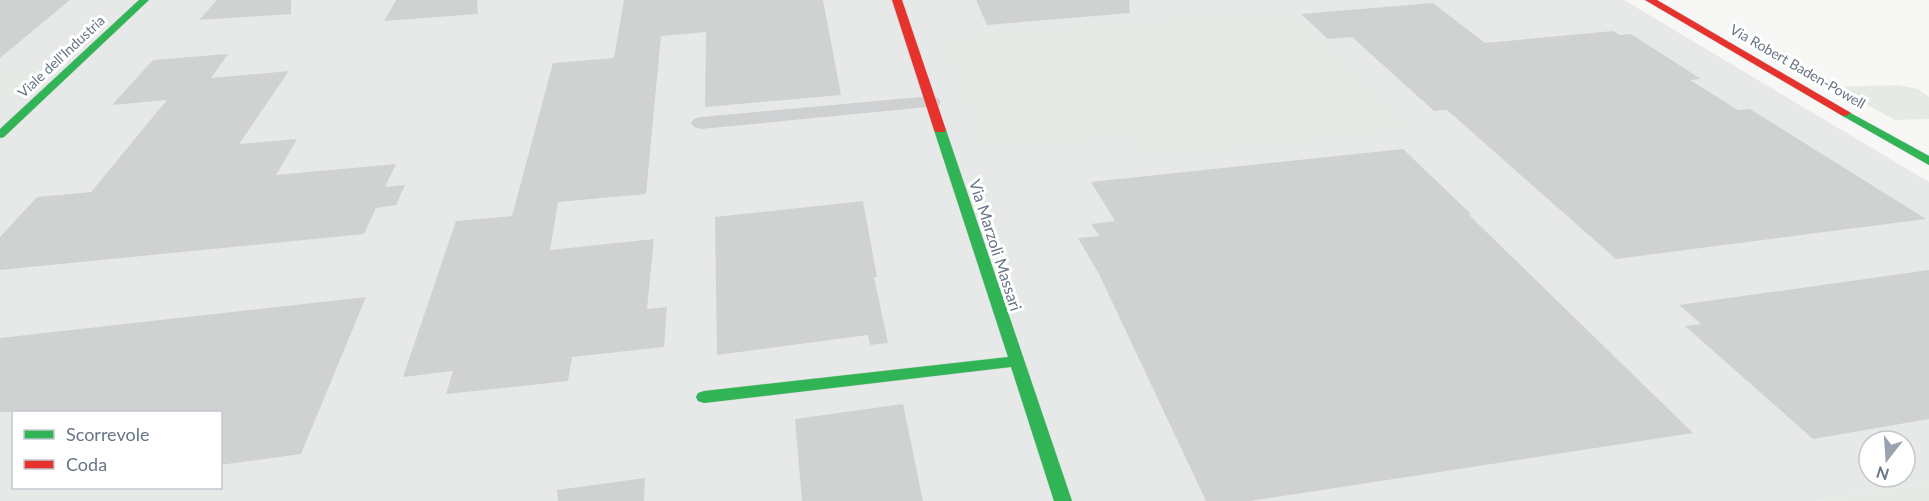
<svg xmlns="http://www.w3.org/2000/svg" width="1929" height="501" viewBox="0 0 1929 501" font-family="Lato,sans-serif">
	<rect width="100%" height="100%" fill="#f7f7f6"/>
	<path fill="#e7e9e8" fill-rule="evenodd" d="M0,0h1624l305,182v300l-113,19h-1816zM14,412h206v76h-206zM1869,441h36v36h-36z"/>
	<path fill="#e6eae4" d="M1287,11l123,118 -268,28 -14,-20 -142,12 -43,-110z
		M39,70l-39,34v-31z
		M1898,85l20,4 11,8v22l-34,1 -61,-33z
		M1929,482v19h-113z"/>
	<path fill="#d0d2d2" d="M0,0h70l-70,58z
		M217,0h74v14l-92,6z
		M396,0h81l1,14 -94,7z
		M624,0h199l18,95 -136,12 1,-75 -45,4 -15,158 -88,8 -8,48 104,-11 -7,70 20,-2 -3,40 -92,10 -4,24 -122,13 7,-23 -50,6 53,-156 56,-5 41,-153 61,-5z
		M976,0h153l1,13 -143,12z
		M1433,3l52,40 128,-12 7,4 11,-1 70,45 -11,1 48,30 12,-1 176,110 -310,40 -169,-149 -13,1 -82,-74 -24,2 -27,-25z
		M228,54l-17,24 78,-7 -50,73 58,-5 -21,36 120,-11 -11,23 20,-2 -9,20 -20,3 -12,26 -364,36v-33l37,-40 54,-5 76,-92 -55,5 41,-45z
		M1403,149l68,65 -2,1 224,218 -443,68h-44l-107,-227 -21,-36 22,-2 -9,-12 24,-3 -24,-39z
		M863,201l14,76h-3l14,66 -18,2 -2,-10 -151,20 -2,-138z
		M1929,270v149l-116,20 -128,-113 16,-2 -22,-19z
		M366,297l-65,157 -81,11v-53h-220v-74z
		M903,404l20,97h-121l-7,-82z
		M645,478l-1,23h-86l-1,-11z"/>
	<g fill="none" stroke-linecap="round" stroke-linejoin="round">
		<defs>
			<path id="fast" d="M139,0h10l-145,137 -4,1v-9z
				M1845,110l84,46v9l-88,-50 -2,-2z
				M940,127l6,3 126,371h-18l-43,-134 -307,36 -6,-2 -2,-4 2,-4 6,-2 304,-34 -74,-227z"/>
			<path id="jam" d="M892,0h10l44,130 -2,2h-8l-2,-2z
				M1645,0h12l194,113 -6,3 -4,-1z"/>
		</defs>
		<use href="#fast" stroke="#d4d5d6" stroke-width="1"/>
		<use href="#jam" stroke="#d4d5d6" stroke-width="1"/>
		<path fill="#cfd0d1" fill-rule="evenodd" d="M931,96l7,2 3,4 -3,4 -237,23 -7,-2 -3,-4 3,-4 7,-2z"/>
		<use href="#fast" fill="#30b455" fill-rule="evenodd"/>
		<use href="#jam" fill="#e5322d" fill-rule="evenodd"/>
	</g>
	<g text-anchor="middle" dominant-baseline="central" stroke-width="6" stroke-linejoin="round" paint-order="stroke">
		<g font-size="14" fill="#677586" stroke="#fff">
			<text transform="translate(61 56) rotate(-43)">Viale dell'Industria</text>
			<text transform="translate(1798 66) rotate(30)">Via Robert Baden-Powell</text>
		</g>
		<g font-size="16" fill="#677586" stroke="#fff">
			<text transform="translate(996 245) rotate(72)">Via Marzoli Massari</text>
		</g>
	</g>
	<rect x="12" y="411" width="210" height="78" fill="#ffffff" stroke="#c2c8cf" stroke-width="1.5"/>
	<rect x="24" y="430" width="30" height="9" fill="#30b455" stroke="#c2c8cf" stroke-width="1.5"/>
	<text x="66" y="441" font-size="18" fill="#677586">Scorrevole</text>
	<rect x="24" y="460" width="30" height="9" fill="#e5322d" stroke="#c2c8cf" stroke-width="1.5"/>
	<text x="66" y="471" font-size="18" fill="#677586">Coda</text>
	<g transform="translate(1887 459) rotate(197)"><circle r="28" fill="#ffffff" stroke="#c2c8cf" stroke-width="1.5"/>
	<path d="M0-4.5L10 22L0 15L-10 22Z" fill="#99a2ad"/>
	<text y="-9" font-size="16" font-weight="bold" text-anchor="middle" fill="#677586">N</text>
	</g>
</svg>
